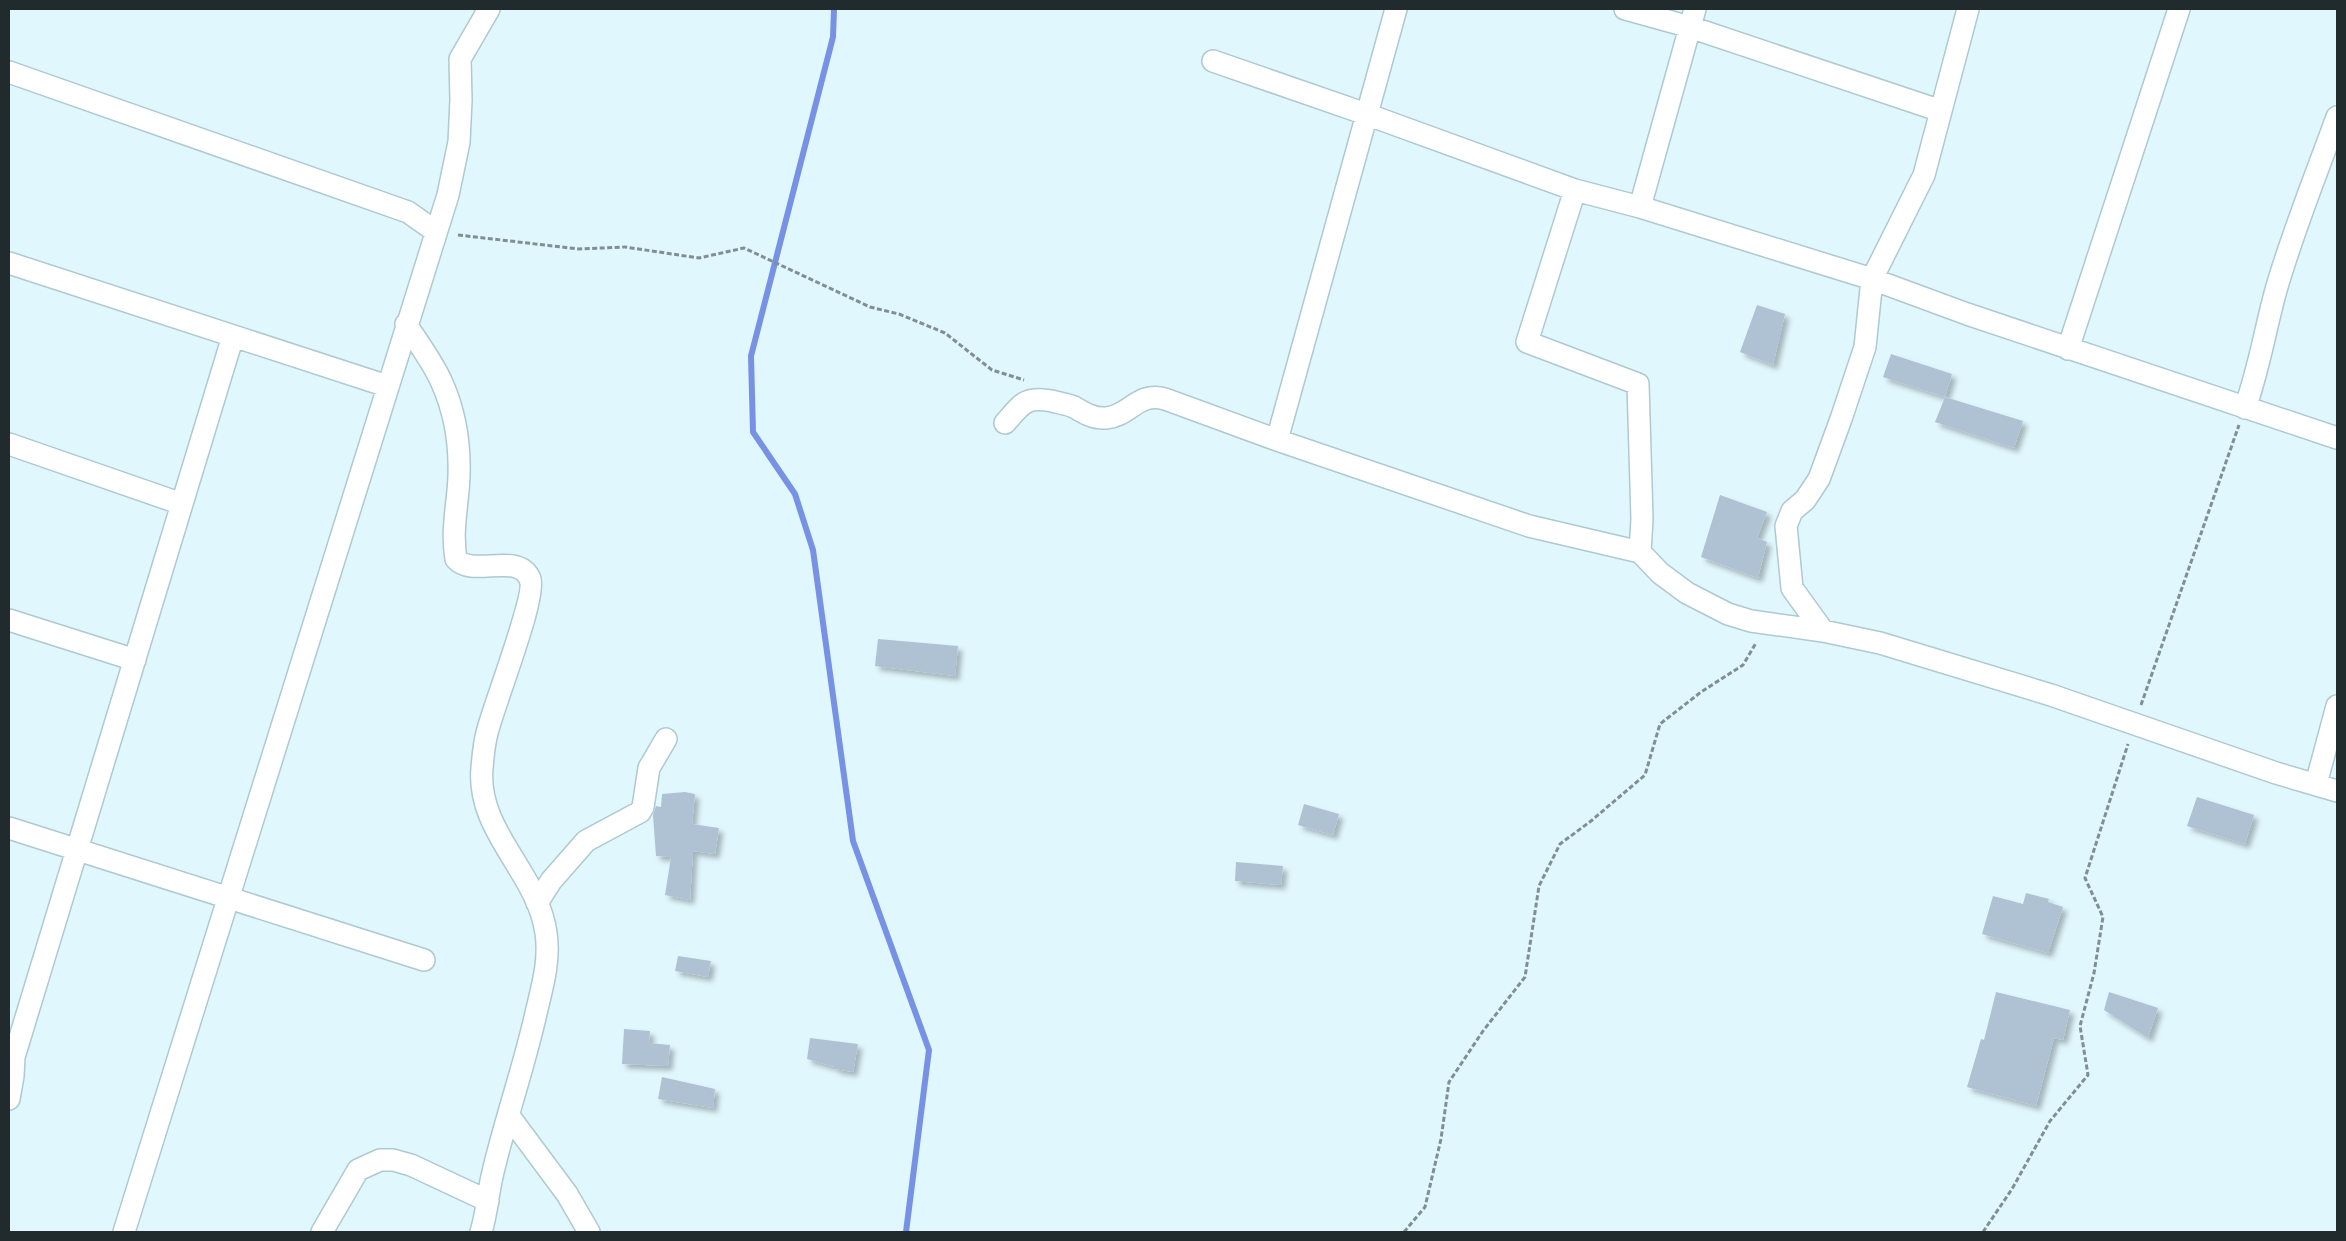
<svg xmlns="http://www.w3.org/2000/svg" width="2346" height="1241" viewBox="0 0 2346 1241" font-family="'DM Sans',sans-serif">
	<defs>
		<filter id="shadow"><feDropShadow dx="4.5" dy="4.5" stdDeviation="2.5" flood-color="#0004"/></filter>
	</defs>
	<rect width="100%" height="100%" fill="#e0f7fd"/>
	<g fill="none" stroke-linecap="round" stroke-linejoin="round">
		<path stroke="#7792e5" stroke-width="6" d="M834,9l-1,28 -82,319 2,76 42,62 18,56 40,291 76,209 -23,182"/>
	</g>
	<path fill="#afc2d3" filter="url(#shadow)" d="M1757,305l28,9 -12,51 -33,-13z
		M1891,354l61,20 -7,23 -62,-20z
		M1945,397l78,24 -9,27 -79,-26z
		M1720,495l47,17 -10,26 10,4 -9,36 -57,-21z
		M878,639l80,7 -3,30 -80,-10z
		M685,792l10,2 -3,30 27,4 -4,26 -22,-3 -3,49 -25,-5 6,-38 -15,-1 -3,-41 3,-9 5,1 1,-13z
		M2197,797l57,18 -9,29 -58,-18z
		M1304,804l35,10 -6,21 -35,-10z
		M1236,862l47,4 -2,19 -46,-4z
		M2026,893l23,6 -1,3 15,5 -15,46 -66,-19 11,-38 30,8z
		M678,956l33,5 -3,16 -33,-6z
		M1996,992l74,18 -7,30 -9,-2 -18,68 -69,-19 14,-48 3,1z
		M2109,992l49,16 -10,30 -44,-28z
		M624,1029l26,2 -1,12 21,2 -2,21 -46,-2z
		M810,1038l48,6 -5,28 -18,-3v-2l-28,-8z
		M662,1077l53,12 -2,19 -55,-9z"/>
	<g fill="none" stroke-linecap="round" stroke-linejoin="round">
		<defs>
			<path id="minor" d="M1625,9l65,18 251,84
				M1213,61l153,53 209,76 65,17 232,72 95,35 370,124
				M9,72l399,140 27,19
				M1575,190l-48,152 111,42 4,135 -2,33
				M1640,207l55,-198
				M9,263l378,123
				M406,324c12,19 27,38 36,59 13,29 18,61 17,93 -1,29 -8,53 -3,83 17,19 62,-8 74,20 7,17 -37,128 -43,154 -3,11 -4,23 -5,35 -6,63 56,105 64,165 4,26 -3,51 -9,76 -12,55 -31,108 -44,163 -5,20 -6,41 -12,60
				M2068,349l111,-340
				M2245,408c14,-39 20,-78 31,-118 17,-59 40,-115 61,-173
				M1005,423c17,-19 20,-27 47,-22 7,2 15,3 22,6 10,6 20,12 32,11 24,-2 32,-27 59,-19l112,41 252,86 111,26 20,21 27,20 41,21 23,7 72,10 57,12 171,52 225,78 61,18
				M1277,440l119,-431
				M9,444l173,60
				M9,620l126,40
				M1823,631l-31,-43 -6,-62 6,-15 13,-11 14,-21 22,-60 24,-72 7,-68 52,-104 44,-166
				M2316,784l21,-78
				M9,828l415,132
				M537,903l14,-22 35,-40 54,-29 3,-5 6,-39 17,-29
				M9,1099l4,-23 1,-19 219,-721
				M509,1116l58,78 22,38
				M124,1232l324,-1037 11,-53 2,-42 -1,-41 29,-50
				M322,1232l36,-62 22,-10h13l18,5 77,36"/>
		</defs>
		<use href="#minor" stroke="#aec9d1" stroke-width="24"/>
		<path stroke="#7f8f94" stroke-width="3" stroke-dasharray="5 2.5" stroke-linecap="butt" d="M458,235l121,14 46,-2 74,11 45,-10 126,59 29,7 46,19 47,37 32,10
			M2141,705l98,-280
			M1404,1232l21,-25 16,-68 8,-57 34,-51 42,-54 14,-91 21,-42 31,-23 54,-46 15,-51 41,-32 42,-27 13,-22
			M1983,1232l29,-43 38,-68 38,-46 -8,-49 14,-53 9,-56 -18,-39 43,-134"/>
		<use href="#minor" stroke="#fff" stroke-width="21"/>
	</g>
	<rect width="2346" height="1241" fill="none" stroke="#212b2e" stroke-width="20"/>
</svg>
